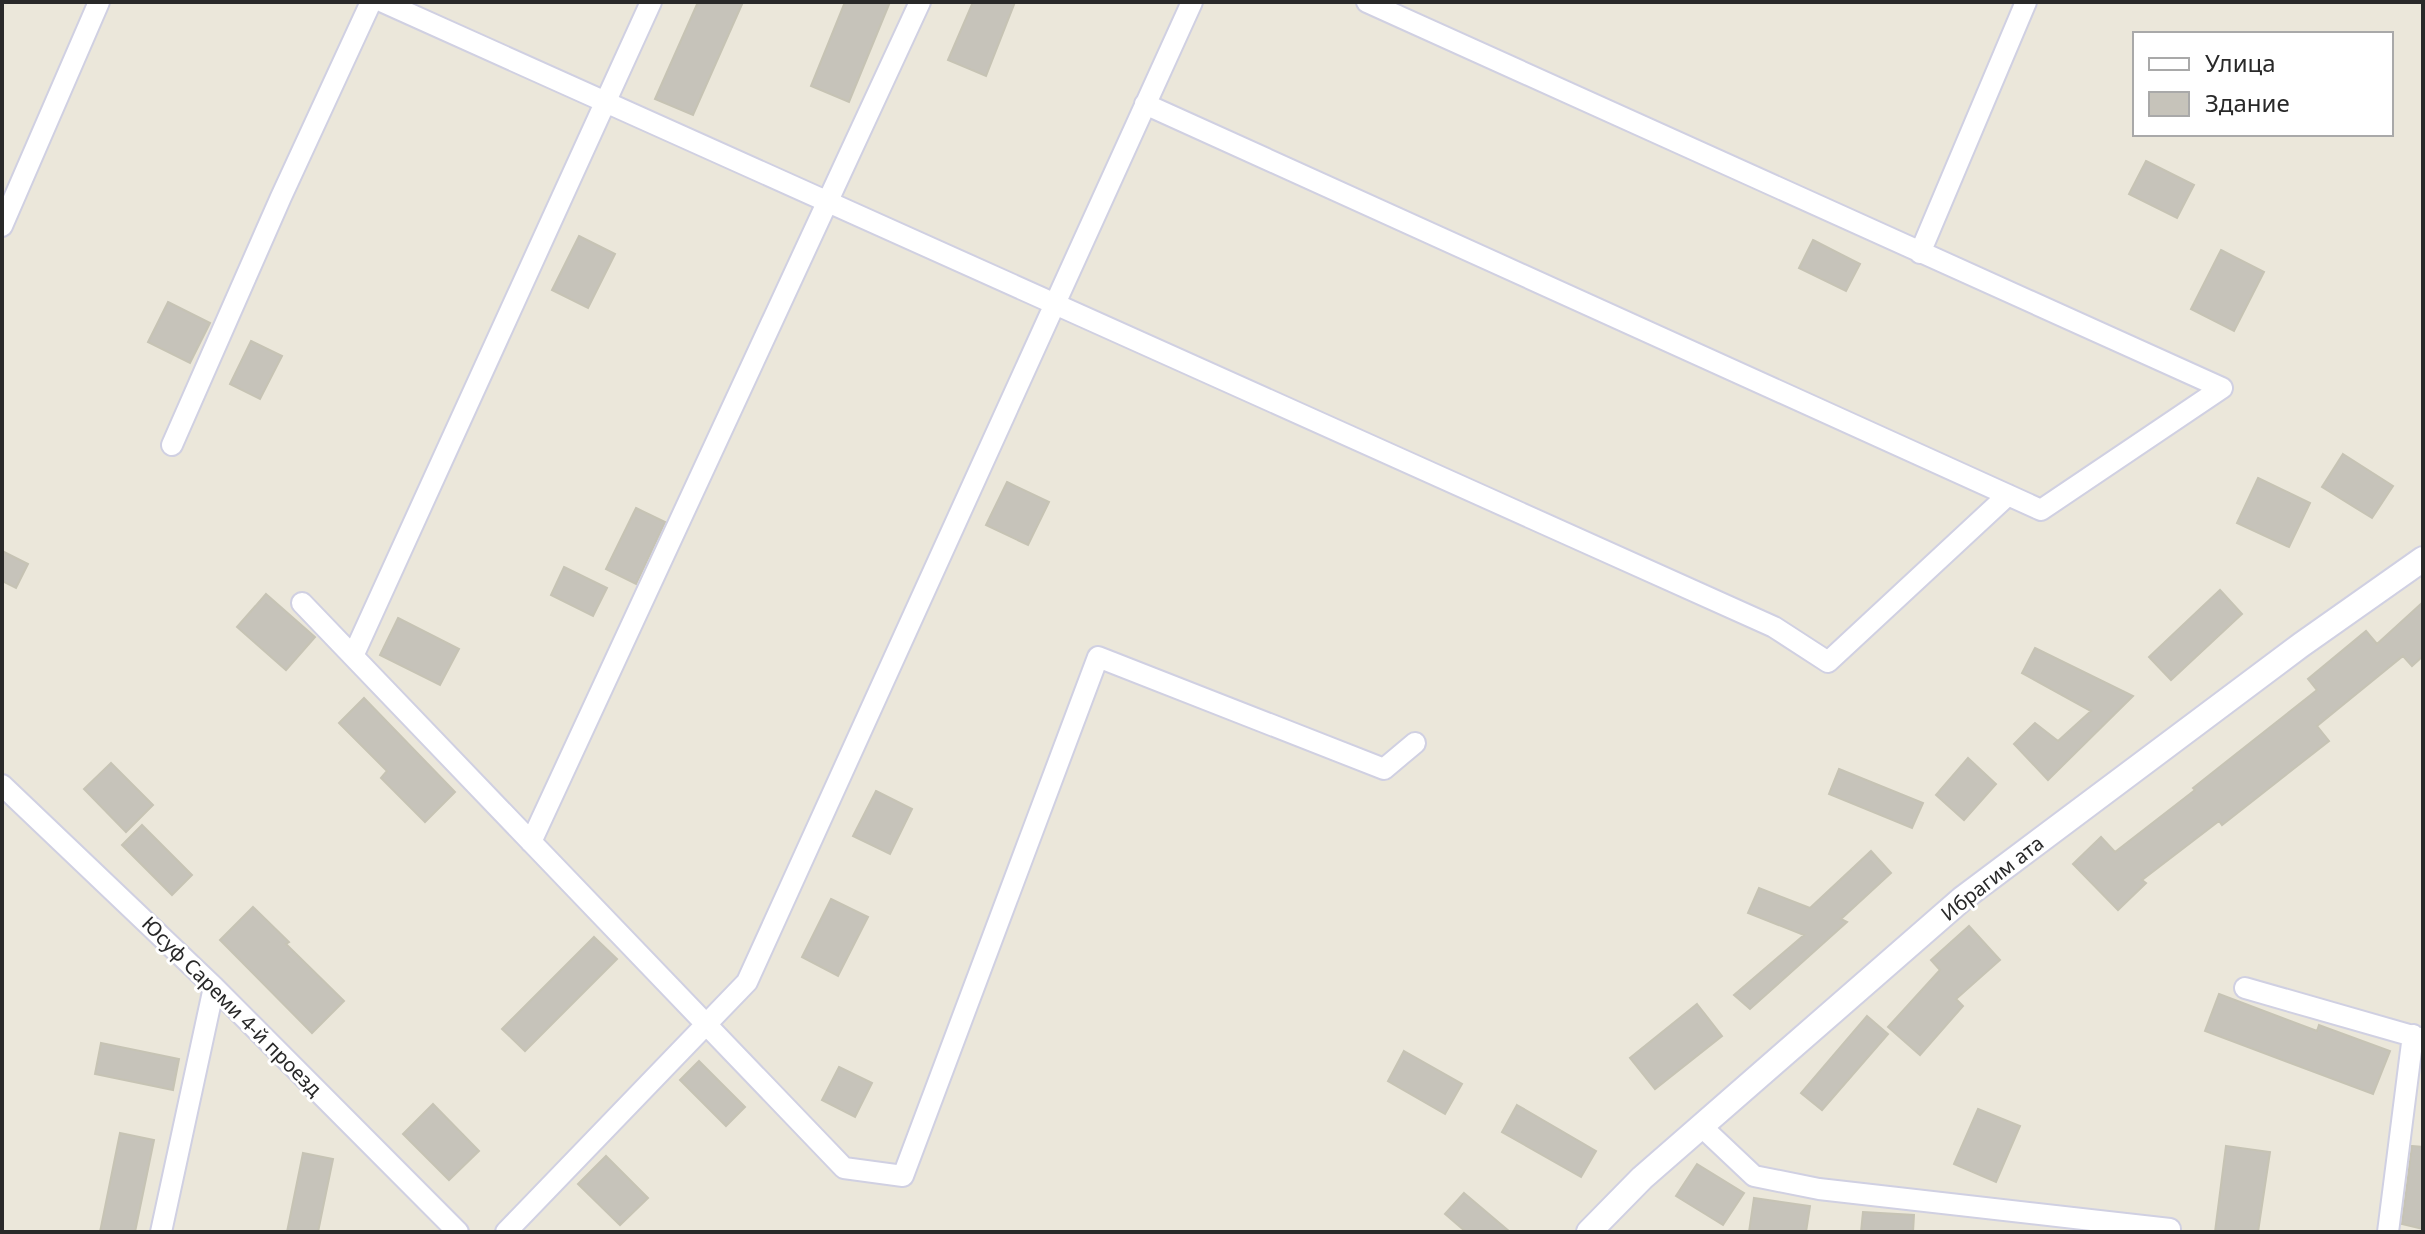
<svg xmlns="http://www.w3.org/2000/svg" width="2425" height="1234" viewBox="0 0 2425 1234" font-family="'Noto Sans',sans-serif">
	<rect width="100%" height="100%" fill="#ebe7da"/>
	<path fill="#c6c3ba" stroke="#c6c3b4" stroke-width="2" d="M698,2h45l-50,113 -38,-16z
		M845,2h45l-41,100 -38,-16z
		M973,2h42l-29,74 -38,-16z
		M2146,161l48,24 -17,33 -48,-24z
		M579,236l36,18 -27,54 -36,-18z
		M1813,240l47,24 -14,27 -47,-23z
		M2221,250l43,22 -30,59 -43,-22z
		M168,302l42,21 -20,40 -42,-21z
		M251,341l31,15 -22,43 -30,-15z
		M2343,454l50,32 -21,32 -50,-31z
		M2258,478l52,25 -21,44 -52,-24z
		M1007,482l42,20 -21,43 -42,-20z
		M636,508l29,14 -29,62 -30,-15z
		M2,551l26,13 -12,24 -14,-7z
		M564,567l43,21 -14,28 -42,-21z
		M2220,590l22,24 -71,66 -22,-23z
		M266,594l49,43 -29,33 -49,-43z
		M2423,602v54l-11,10 -9,-10 -86,70 12,15 -107,84 -3,-4 -77,59 4,3 -28,27 -45,-46 28,-27 14,15 80,-62 -2,-2 124,-98 -9,-11 58,-48 11,13z
		M398,618l61,31 -19,36 -60,-30z
		M2035,648l98,48 -85,84 -34,-36 21,-21 23,18 33,-30 -69,-38z
		M364,698l91,94 -30,30 -44,-44 6,-7 -48,-48z
		M1968,758l28,26 -32,36 -28,-25z
		M111,763l42,42 -27,27 -42,-43z
		M1839,769l84,34 -11,25 -83,-34z
		M876,791l36,18 -22,45 -37,-18z
		M142,825l50,50 -20,20 -50,-50z
		M1871,851l20,22 -50,46 6,3 -97,87 -16,-14 70,-60 -56,-22 11,-25 51,20z
		M831,899l37,18 -30,59 -36,-19z
		M253,907l36,35 -3,2 58,57 -32,32 -92,-93z
		M1969,926l31,34 -44,39 7,7 -43,49 -32,-28 52,-57 -9,-10z
		M594,937l23,22 -92,92 -23,-22z
		M2219,994l98,37 2,-6 71,26 -17,43 -168,-63z
		M1697,1004l25,32 -67,53 -25,-31z
		M1867,1016l21,18 -66,76 -21,-17z
		M101,1043l78,16 -6,31 -78,-16z
		M1404,1051l58,33 -17,30 -57,-33z
		M699,1061l46,46 -19,19 -46,-46z
		M839,1067l33,16 -17,34 -33,-17z
		M433,1104l46,47 -30,29 -46,-46z
		M1517,1105l79,46 -15,26 -79,-45z
		M1978,1109l42,17 -24,56 -42,-18z
		M120,1133l34,7 -19,92h-35z
		M2226,1146l44,6 -12,80h-43z
		M2412,1146l11,1v82l-21,-5z
		M303,1153l30,6 -15,73h-31z
		M606,1156l42,42 -28,27 -42,-41z
		M1697,1164l47,29 -21,32 -47,-29z
		M1464,1193l46,39h-44l-21,-18z
		M1754,1198l56,8 -4,26h-57z
		M1863,1212l51,3 -1,17h-52z"/>
	<g fill="none" stroke-linecap="round" stroke-linejoin="round">
		<defs>
			<path id="minor" d="M383,2l1391,625 54,35 180,-167
				M1367,2l855,386
				M1145,104l896,406 181,-122
				M2,226l97,-224
				M1920,253l106,-251
				M172,445l109,-248 90,-195
				M302,603l542,565 59,8 195,-519 286,112 31,-26
				M353,656l298,-654
				M2,785l212,202 244,245
				M531,842l389,-840
				M2245,988l178,51
				M1701,1126l53,50 65,13 351,40
				M161,1232l53,-245
				M506,1232l241,-250 445,-980
				M2388,1232l25,-197"/>
			<path id="tertiary" d="M1589,1232l53,-54 320,-279 339,-254 122,-86"/>
		</defs>
		<use href="#minor" stroke="#d0d0e2" stroke-width="24"/>
		<use href="#tertiary" stroke="#d0d0e2" stroke-width="28"/>
		<use href="#minor" stroke="#fff" stroke-width="20"/>
		<use href="#tertiary" stroke="#fff" stroke-width="24"/>
	</g>
	<g text-anchor="middle" dominant-baseline="central" stroke-width="6" stroke-linejoin="round" paint-order="stroke">
		<g font-size="20" fill="#292929" stroke="#fff">
			<text transform="translate(1992 878) rotate(-38)">Ибрагим ата</text>
			<text transform="translate(232 1006) rotate(45)">Юсуф Сареми 4-й проезд</text>
		</g>
	</g>
	<rect width="2425" height="1234" fill="none" stroke="#292929" stroke-width="8"/>
	<rect x="2133" y="32" width="260" height="104" fill="#ffffff" stroke="#a9a9a9" stroke-width="2"/>
	<rect x="2149" y="58" width="40" height="12" fill="#ffffff" stroke="#a9a9a9" stroke-width="2"/>
	<text x="2205" y="72" font-size="24" fill="#292929">Улица</text>
	<rect x="2149" y="92" width="40" height="24" fill="#c6c3ba" stroke="#a9a9a9" stroke-width="2"/>
	<text x="2205" y="112" font-size="24" fill="#292929">Здание</text>
</svg>
